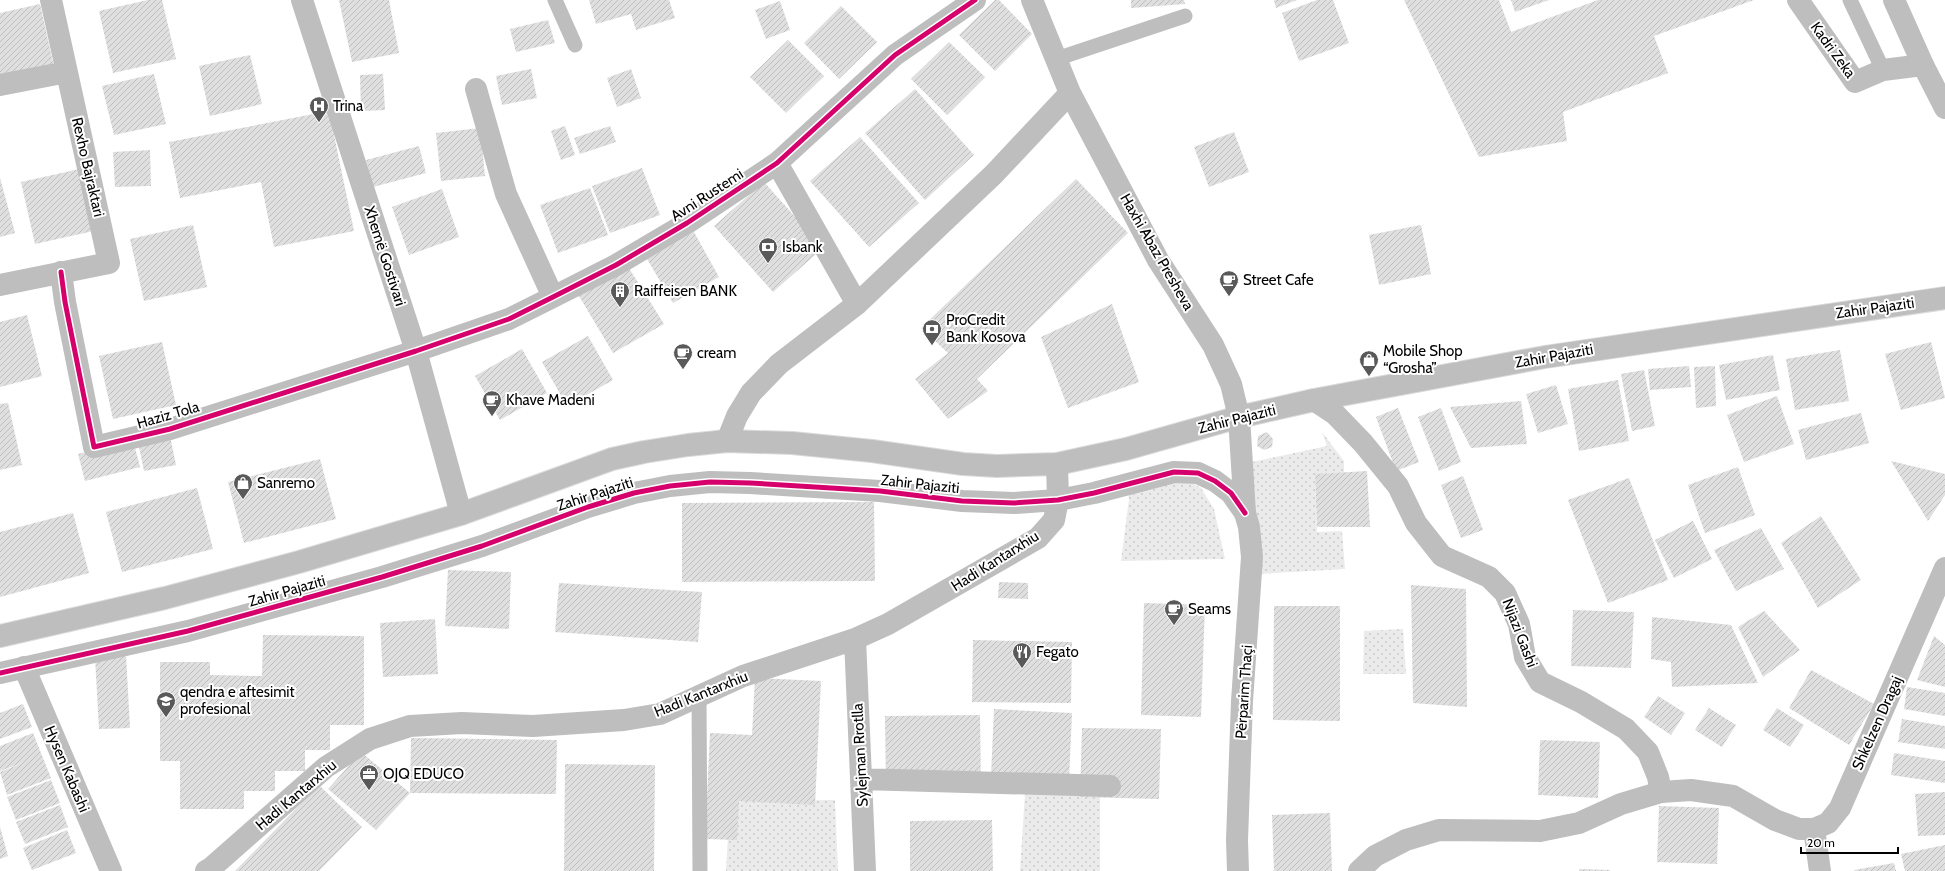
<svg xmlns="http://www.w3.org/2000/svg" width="1945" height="871" viewBox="0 0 1945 871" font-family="Cabin,sans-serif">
	<defs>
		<pattern id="park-dots" width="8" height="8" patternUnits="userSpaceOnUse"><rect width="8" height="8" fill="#ebebeb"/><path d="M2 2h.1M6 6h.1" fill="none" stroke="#c8c8c8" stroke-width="1.8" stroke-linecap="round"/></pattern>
		<pattern id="building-hatch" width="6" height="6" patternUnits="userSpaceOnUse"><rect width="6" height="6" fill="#dfdfdf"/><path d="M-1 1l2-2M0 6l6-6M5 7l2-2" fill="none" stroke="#bebebe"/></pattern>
	</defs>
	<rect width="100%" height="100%" fill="#fff"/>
	<path fill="url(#park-dots)" d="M1322,432l22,29v12l-29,1 2,58 25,-1 3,38 -86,5 -7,-112 75,-16z
		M1174,472l27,16 13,21 11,50 -104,2 8,-62 -4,-18z
		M1403,629l3,45h-43l1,-43z
		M1025,793l75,4v74h-80z
		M835,800l3,71h-112l4,-70z"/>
	<path fill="url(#building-hatch)" d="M148,0h14l14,59 -63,14 -14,-62z
		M339,0h50l10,53 -47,9z
		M589,0h80l6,18 -39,12 -5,-16 -35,10z
		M995,0h4l33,34 -37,37 -36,-36z
		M1131,0h53l1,4 -54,4z
		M1274,0h23l-21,8z
		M1317,0h16l16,43 -50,18 -17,-48z
		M1404,0h95l12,32 87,-32h156l-100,36 14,37 -105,39 4,29 -88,16z
		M1511,0h38l-34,12z
		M780,1l10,29 -24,9 -11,-29z
		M40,4l14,63 -54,12v-66z
		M841,6l36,36 -38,37 -35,-36z
		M548,20l7,23 -39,9 -6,-23z
		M788,40l36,36 -38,37 -36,-36z
		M949,42l36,35 -38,38 -36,-36z
		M250,55l12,49 -52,12 -11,-50z
		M531,69l6,29 -35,7 -6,-29z
		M631,69l10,29 -24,9 -10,-29z
		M154,74l12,50 -52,11 -12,-49z
		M383,74l2,36 -24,1 -1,-36z
		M915,89l59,66 -49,45 -60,-67z
		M329,111l25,120 -80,16 -13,-65 -81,16 -11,-56z
		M565,126l10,29 -14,5 -10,-29z
		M610,126l6,16 -36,12 -6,-16z
		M480,128l5,48 -44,5 -5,-48z
		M1234,132l15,40 -40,15 -15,-40z
		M860,137l59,66 -50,44 -59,-66z
		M419,146l7,27 -53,14 -7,-27z
		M150,150l1,36 -36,1 -2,-35z
		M84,168l14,62 -63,14 -14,-62z
		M642,168l18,47 -50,18 -18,-47z
		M0,178l15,55 -15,4z
		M1076,179l52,54 -151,146 11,12 -40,28 -33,-40 33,-26 -27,-25z
		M764,182l59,66 -50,44 -59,-66z
		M590,188l18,47 -50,18 -18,-48z
		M442,189l17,48 -50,18 -17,-48z
		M193,225l14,62 -63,14 -14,-62z
		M1421,225l10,49 -52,11 -10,-50z
		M694,232l25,45 -46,26 -26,-44z
		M627,265l37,59 -51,29 -37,-62z
		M1112,304l27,78 -71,26 -27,-71z
		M27,315l15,61 -42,11v-65z
		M588,336l25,44 -46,26 -25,-44z
		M162,342l14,63 -63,14 -14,-63z
		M1931,342l14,56 -44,12 -16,-56z
		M522,349l25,44 -47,27 -25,-44z
		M1840,350l9,51 -54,9 -9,-51z
		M1773,355l7,35 -54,10 -7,-35z
		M1689,366l2,21 -41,3 -2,-21z
		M1715,366l1,40 -20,2 -2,-41z
		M1644,370l11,56 -23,5 -11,-57z
		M1618,380l11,61 -50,10 -11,-62z
		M1556,385l12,39 -30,9 -12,-39z
		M1777,396l17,48 -50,18 -17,-47z
		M1521,401l6,43 -56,4 -21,-41z
		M8,403l14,62 -22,5v-66z
		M1398,408l21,54 -23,9 -20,-54z
		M1441,408l20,54 -22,9 -21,-54z
		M1861,413l8,30 -63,17 -8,-30z
		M169,431l7,34 -32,6 -7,-34z
		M1267,432l6,7 -1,8 -8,3 -7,-4 1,-10z
		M133,440l7,27 -55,14 -7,-27z
		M320,459l16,60 -92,24 -16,-61z
		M1891,461l54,13v21l-17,26z
		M1738,467l17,48 -50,18 -17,-48z
		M1367,471l3,56h-53l-2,-53z
		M1463,476l20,54 -22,8 -20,-53z
		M1629,478l39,102 -60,23 -40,-103z
		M197,488l16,61 -91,23 -16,-60z
		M874,502l1,79 -193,1v-79z
		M73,513l16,60 -89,24v-65z
		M1821,516l40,64 -43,28 -37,-65z
		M1693,521l19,38 -38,19 -19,-38z
		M1761,528l23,41 -48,22 -22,-41z
		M448,570l63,2 -2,57 -64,-3z
		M999,582l29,1v16l-30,-1z
		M559,583l143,9 -4,50 -143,-10z
		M1411,585l55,4 1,118 -54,-4z
		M1144,603l61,2 -4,112 -60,-2z
		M1274,606h66v115l-67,-1z
		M1573,610l61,2 -3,56 -60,-2z
		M1764,611l36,39 -37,27 -25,-50z
		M1652,617l79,8 27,58 -86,4 -1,-25 -20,-3z
		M435,619l3,55 -55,3 -3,-54z
		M263,635l101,1v89h-34v25h-25v21h-30v20h-31v18h-64v-48h-20v-99h50v13l52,1z
		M1934,636l11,9v42l-28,-7z
		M973,640l99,2 -1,61 -99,-1z
		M126,655l4,73 -31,1 -4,-72z
		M1811,670l63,34 -25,41 -60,-37z
		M755,678l66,3 -6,124 -76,-4 -2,39 -32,-1 5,-106 42,2z
		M1907,687l38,6v23l-41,-7z
		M1658,696l27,17 -14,22 -27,-18z
		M23,704l9,23 -32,12v-26z
		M1709,708l27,17 -14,22 -27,-17z
		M1777,708l27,17 -14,22 -27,-17z
		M994,709l78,4 -3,67 -78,-4z
		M980,715l1,71 -95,2 -1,-72z
		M1902,719l43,7v23l-47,-7z
		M1082,728l79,1 -2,70 -79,-2z
		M33,733l18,45 -44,17 -7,-23 25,-10 -25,9v-25z
		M411,738l146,2 -1,54 -146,-1 -34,37 -48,-41 33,-37 49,41z
		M1540,740l60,2 -2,56 -60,-3z
		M1894,753l51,8v22l-54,-8z
		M565,764l90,1 -1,106h-90z
		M51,780l9,23 -44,17 -9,-23z
		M319,785l43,42 -43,44h-84z
		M1945,792v43l-27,1 -3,-42z
		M60,805l8,22 -43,17 -9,-22z
		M1659,806l60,2 -2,56 -60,-2z
		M1330,813l2,58h-58l-2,-56z
		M992,820l1,51h-83v-50z
		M0,827l8,29 -8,3z
		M67,830l9,23 -44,17 -9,-22z
		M1945,845v26h-40l-4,-17z
		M1894,863l2,8h-42v-1z
		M1579,869l31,1v1h-31z"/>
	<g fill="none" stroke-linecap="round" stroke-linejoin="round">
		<defs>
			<path id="primary" d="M0,636l165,-38 134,-36 162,-48 151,-55 32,-7 44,-7 39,-4 65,2 80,8 91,13 34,2 60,-2 69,-15 113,-32 75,-17 231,-43 400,-59"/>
		</defs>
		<use href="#primary" stroke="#dbdbdb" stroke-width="24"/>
		<path stroke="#bebebe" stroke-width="15" d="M555,0l20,45
			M1850,0l33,70
			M1056,59l129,-43
			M699,695l1,176"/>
		<path stroke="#bebebe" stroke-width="22" d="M302,0l114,351 45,163
			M1032,0l38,93 88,167 55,85 18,39 8,33 6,96
			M1798,0l57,82 28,-12 40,-5
			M0,85l67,-13
			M476,89l30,105 47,103
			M777,163l80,141
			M61,272l4,30 29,145 76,-18 246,-78 93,-32 44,-22 63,-32 71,-42 90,-60 118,-108 80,-55
			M0,285l109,-22 -58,-263
			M1314,400l21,14 28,29 35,43 18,37 26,33 47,21 16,16 14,31 6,33 15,25 41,20 45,27 22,23 10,25 3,15
			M727,441l10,-25 14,-23 28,-29 78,-60 137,-130 76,-81
			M855,639l10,232
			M24,667l87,204
			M861,779l249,7
			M1814,829l6,42
			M206,871l5,-3 115,-101 44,-28 40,-13 52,-3 71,3 91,-6 36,-6 83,-38 112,-37 33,-15 150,-86 16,-18 4,-20 -1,-36"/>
		<path stroke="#bebebe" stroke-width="22" d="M1894,0l29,65 22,43
			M0,673l188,-42 194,-54 100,-31 106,-39 46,-14 36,-7 40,-4 40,1 130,8 82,10 52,2 44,-3 36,-7 80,-21 24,1 17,8 16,12 14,20 4,14 3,30 -10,144 -5,139 1,31
			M1359,871l16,-15 31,-16 33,-10 101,1 39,-8 42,-19 40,-12 30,-2 42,6 42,24 24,9h15l14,-6 12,-15 105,-240"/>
		<use href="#primary" stroke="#bebebe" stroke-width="22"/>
		<defs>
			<path id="cycleway" d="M61,272l4,30 29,145 76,-18 246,-78 93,-32 44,-22 63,-32 71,-42 90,-60 118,-108 80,-55
				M0,673l188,-42 194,-54 100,-31 106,-39 46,-14 36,-7 40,-4 40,1 130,8 82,10 52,2 44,-3 36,-7 80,-21 24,1 17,8 16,12 14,20"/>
		</defs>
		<use href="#cycleway" stroke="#fff" stroke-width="8"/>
		<use href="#cycleway" stroke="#d6006c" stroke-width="5"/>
	</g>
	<defs>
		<symbol id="hospital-pin" viewBox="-11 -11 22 30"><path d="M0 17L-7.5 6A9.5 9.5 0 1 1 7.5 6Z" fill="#595959" stroke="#fff"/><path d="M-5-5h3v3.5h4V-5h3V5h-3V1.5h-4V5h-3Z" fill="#fff"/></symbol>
		<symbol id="bank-pin" viewBox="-11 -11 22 30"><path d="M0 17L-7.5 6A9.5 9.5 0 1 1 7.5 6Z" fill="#595959" stroke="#fff"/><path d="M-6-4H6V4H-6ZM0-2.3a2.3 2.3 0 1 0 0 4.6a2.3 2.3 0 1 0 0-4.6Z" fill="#fff"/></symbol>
		<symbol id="cafe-pin" viewBox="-11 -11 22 30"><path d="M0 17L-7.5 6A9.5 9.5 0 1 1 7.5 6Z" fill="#595959" stroke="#fff"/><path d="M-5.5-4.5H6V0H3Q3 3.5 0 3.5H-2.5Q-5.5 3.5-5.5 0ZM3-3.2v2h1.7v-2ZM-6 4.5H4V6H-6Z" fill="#fff"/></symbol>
		<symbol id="building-pin" viewBox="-11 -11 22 30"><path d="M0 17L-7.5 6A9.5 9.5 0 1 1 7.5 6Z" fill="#595959" stroke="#fff"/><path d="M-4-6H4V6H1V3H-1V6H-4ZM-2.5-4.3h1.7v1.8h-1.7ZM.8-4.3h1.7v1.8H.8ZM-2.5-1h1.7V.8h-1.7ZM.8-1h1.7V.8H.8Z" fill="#fff"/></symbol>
		<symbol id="shop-pin" viewBox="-11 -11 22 30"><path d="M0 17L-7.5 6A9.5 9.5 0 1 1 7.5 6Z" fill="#595959" stroke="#fff"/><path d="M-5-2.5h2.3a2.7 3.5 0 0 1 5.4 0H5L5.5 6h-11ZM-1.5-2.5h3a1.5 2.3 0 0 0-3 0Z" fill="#fff"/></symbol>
		<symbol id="restaurant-pin" viewBox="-11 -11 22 30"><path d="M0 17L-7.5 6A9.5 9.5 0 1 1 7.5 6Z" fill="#595959" stroke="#fff"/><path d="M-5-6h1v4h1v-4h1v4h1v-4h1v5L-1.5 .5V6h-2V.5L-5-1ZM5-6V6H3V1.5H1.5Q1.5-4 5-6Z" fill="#fff"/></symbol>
		<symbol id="school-pin" viewBox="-11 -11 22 30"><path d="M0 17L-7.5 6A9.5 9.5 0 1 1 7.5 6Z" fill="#595959" stroke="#fff"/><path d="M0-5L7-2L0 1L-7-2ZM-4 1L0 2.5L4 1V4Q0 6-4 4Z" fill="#fff"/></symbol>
		<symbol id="office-pin" viewBox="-11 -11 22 30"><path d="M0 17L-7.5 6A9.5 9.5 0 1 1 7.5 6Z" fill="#595959" stroke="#fff"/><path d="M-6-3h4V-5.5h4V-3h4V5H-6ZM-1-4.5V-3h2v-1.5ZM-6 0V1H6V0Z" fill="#fff"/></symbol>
	</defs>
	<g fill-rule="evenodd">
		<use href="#hospital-pin" x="308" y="95" width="22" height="30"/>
		<use href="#bank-pin" x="757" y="236" width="22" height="30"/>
		<use href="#cafe-pin" x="1218" y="269" width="22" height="30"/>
		<use href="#building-pin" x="609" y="280" width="22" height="30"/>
		<use href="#bank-pin" x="921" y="318" width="22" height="30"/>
		<use href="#cafe-pin" x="672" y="342" width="22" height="30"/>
		<use href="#shop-pin" x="1358" y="349" width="22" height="30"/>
		<use href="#cafe-pin" x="481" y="389" width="22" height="30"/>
		<use href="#shop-pin" x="232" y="472" width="22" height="30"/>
		<use href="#cafe-pin" x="1163" y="598" width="22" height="30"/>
		<use href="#restaurant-pin" x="1011" y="641" width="22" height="30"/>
		<use href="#school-pin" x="155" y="690" width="22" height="30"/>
		<use href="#office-pin" x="358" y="763" width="22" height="30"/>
	</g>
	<g text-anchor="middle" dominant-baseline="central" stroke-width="4" stroke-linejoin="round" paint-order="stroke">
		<g font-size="15" fill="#000" stroke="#fff">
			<text transform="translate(1833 50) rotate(54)">Kadri Zeka</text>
			<text transform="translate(88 167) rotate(77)">Rexho Bajraktari</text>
			<text transform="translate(707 195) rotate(-33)">Avni Rustemi</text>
			<text transform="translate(1157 252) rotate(60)">Haxhi Abaz Presheva</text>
			<text transform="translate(385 256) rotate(72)">Xhemë Gostivari</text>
			<text transform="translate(1875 308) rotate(-8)">Zahir Pajaziti</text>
			<text transform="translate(1554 356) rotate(-10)">Zahir Pajaziti</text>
			<text transform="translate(168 415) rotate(-16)">Haziz Tola</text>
			<text transform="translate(1237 419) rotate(-14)">Zahir Pajaziti</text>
			<text transform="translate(920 484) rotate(6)">Zahir Pajaziti</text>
			<text transform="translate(595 494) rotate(-18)">Zahir Pajaziti</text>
			<text transform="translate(995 561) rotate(-32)">Hadi Kantarxhiu</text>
			<text transform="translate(287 591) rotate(-16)">Zahir Pajaziti</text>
			<text transform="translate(1520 633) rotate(69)">Nijazi Gashi</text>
			<text transform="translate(1244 692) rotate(-86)">Përparim Thaçi</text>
			<text transform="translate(701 694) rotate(-22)">Hadi Kantarxhiu</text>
			<text transform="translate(1877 723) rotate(-66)">Shkelzen Dragaj</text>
			<text transform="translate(860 755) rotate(-93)">Sylejman Rrotlla</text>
			<text transform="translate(67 769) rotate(67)">Hysen Kabashi</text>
			<text transform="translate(296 795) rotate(-40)">Hadi Kantarxhiu</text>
		</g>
		<g font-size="15" fill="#000" stroke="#fff" text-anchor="start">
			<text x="333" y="106">Trina</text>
			<text x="782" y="247">Isbank</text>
			<text x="1243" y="280">Street Cafe</text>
			<text x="634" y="291">Raiffeisen BANK</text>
			<text x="946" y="320">ProCredit<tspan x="946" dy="17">Bank Kosova</tspan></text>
			<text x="1383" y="351">Mobile Shop<tspan x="1383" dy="17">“Grosha”</tspan></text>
			<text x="697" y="353">cream</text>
			<text x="506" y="400">Khave Madeni</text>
			<text x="257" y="483">Sanremo</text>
			<text x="1188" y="609">Seams</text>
			<text x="1036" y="652">Fegato</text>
			<text x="180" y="692">qendra e aftesimit<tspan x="180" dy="17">profesional</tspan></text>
			<text x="383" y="774">OJQ EDUCO</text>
		</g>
	</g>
	<path d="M1801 847v6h97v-6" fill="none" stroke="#000000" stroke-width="2"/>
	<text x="1807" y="847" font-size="12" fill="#000000" stroke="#ffffff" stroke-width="3" paint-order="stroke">20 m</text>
</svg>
